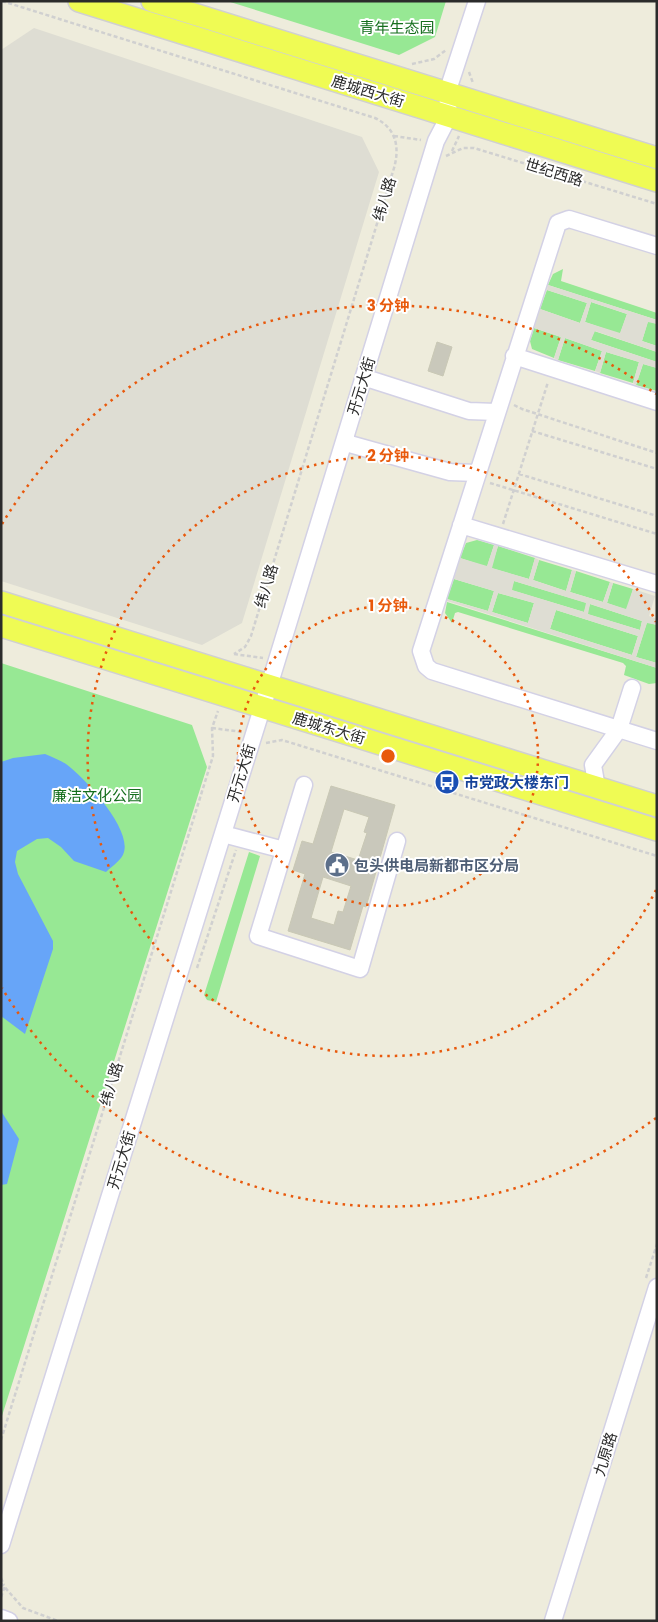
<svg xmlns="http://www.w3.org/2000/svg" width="658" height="1622" viewBox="0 0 658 1622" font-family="Poppins,'Noto Sans SC',sans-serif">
	<rect width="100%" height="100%" fill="#eeecdc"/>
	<path fill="#97e894" d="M227,1h219l-11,36 -36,18z
		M563,269l-2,12 96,32v7l-109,-35 5,-11z
		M547,290l40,13 -7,20 -40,-14z
		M591,302l36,12 -7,20 -35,-12z
		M648,321l9,3v22l-15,-5z
		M534,328l27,9 -7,21 -22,-9 -2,-8z
		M594,331l63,21v10l-66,-22z
		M565,338l37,13 -7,20 -37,-11z
		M606,352l33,10 -6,21 -33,-10z
		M643,364l14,4v23l-21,-6z
		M477,540l17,5 -7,22 -27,-9 6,-15z
		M498,546l37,12 -6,21 -38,-11z
		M539,560l33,10 -6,21 -33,-11z
		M576,571l34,11 -7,20 -33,-10z
		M454,579l40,12 -6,20 -41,-12z
		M514,581l73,22 -3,9 -73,-22z
		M613,583l20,6 -6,21 -20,-7z
		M498,593l36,10 -6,20 -36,-11z
		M447,602l210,66v15l-8,1 -25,-9 2,-9 -3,-3 -165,-51 -3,1 -3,10 -7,-10z
		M590,604l52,17 -2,9 -53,-16z
		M556,610l82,26 -6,19 -82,-26z
		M647,622l10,3v38l-21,-6z
		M1,663l191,62 15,42 -206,652z
		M249,852l11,4 -44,146 -9,-2 -3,-5z"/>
	<path fill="#deddd3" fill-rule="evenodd" d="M34,28l328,109 17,35 -137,451 -40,22 -201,-64v-531z
		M548,285l109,35v4l-9,-2 -6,19 15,5v6l-62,-21 -4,9 66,22v6l-14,-4 -7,21 -3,-2 6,-21 -33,-10 -6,21 -5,-2 7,-20 -37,-13 -7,22 -4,-2 7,-21 -27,-9 6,-19 40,14 7,-20 -40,-13zM591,302l36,12 -7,19 -35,-11z
		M494,545l4,1 -6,22 37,11 6,-21 4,2 -6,20 33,11 6,-21 4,1 -6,21 33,10 7,-20 3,1 -6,20 19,6 7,-20 22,7 -6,20 8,3v6l-10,-2 -11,34 21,6v5l-210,-67v-2l41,12 6,-20 -40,-12 6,-21 27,8zM514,581l72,22 -2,9 -72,-22zM498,593l36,10 -6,20 -36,-11zM590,604l52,17 -2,9 -52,-16zM556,610l82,26 -6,19 -82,-26z"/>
	<path fill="#67a5f8" d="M45,754c7,3 15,6 21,10 19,14 65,64 58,88 -2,8 -12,14 -18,20l-32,-11 -13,-14 -13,-9 -11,1 -20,12 -2,11 3,12 35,67v8l-28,85 -24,-18v-254l12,-4z
		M1,1111l18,28 -12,45 -6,1z"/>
	<path fill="#c9c8bb" stroke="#c9c8b5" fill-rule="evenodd" d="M437,342l15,5 -9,29 -15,-5z
		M331,786l64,19 -29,102 -3,-1 -13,44 -62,-19 17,-57 -12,-4 9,-29 11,3zM344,809l25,8 -5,15 3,1 -9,27 -27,-8zM323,877l28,9 -8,26 -5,-1 -4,14 -23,-7z"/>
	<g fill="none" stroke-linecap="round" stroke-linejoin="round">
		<defs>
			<path id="minor" d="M657,246l-88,-27 -11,4 -137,428 5,15 6,5 225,70
				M514,356l143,46
				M366,371v7l103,33 27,1
				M346,436v7l104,29 27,1
				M461,525l196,59
				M304,785l-46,151 102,33 37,-128
				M597,788l-4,-23 26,-36 13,-41
				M223,834l61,16
				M1,1545l272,-872 163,-532 13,-25 -2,-23 30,-92
				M1,1618l8,3
				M553,1621l104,-334"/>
			<path id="major" d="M79,1l578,180
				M152,1l505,157
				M1,602l656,204
				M1,626l656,204"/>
		</defs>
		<use href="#minor" stroke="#d3d1e5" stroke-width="19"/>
		<use href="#major" stroke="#d0d0d0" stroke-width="24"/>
		<path stroke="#d0d0d0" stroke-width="2.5" stroke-dasharray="4 2.5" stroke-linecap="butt" d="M2,1l373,117c21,10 25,29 19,50l-143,468 -6,11 -11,7
			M412,64l22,-5 12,-9
			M469,72l4,11
			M394,136l27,4
			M452,151l7,-15
			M446,156l17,-8h11l183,56
			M514,405l8,4 135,44
			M532,431l125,38
			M519,474l138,42
			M490,483l167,51
			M503,524l45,-142
			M234,654l29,4
			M212,728l30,4
			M266,743l16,-3 375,116
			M197,968l39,-118
			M646,1278l11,-34
			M1,1440l212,-684 -1,-28 6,-17
			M1,1578l3,7
			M1,1583l22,25 35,13
			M1,1597l4,-11"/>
		<use href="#minor" stroke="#fff" stroke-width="16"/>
		<use href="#major" stroke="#effb54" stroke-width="21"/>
	</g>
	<g fill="none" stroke="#e8590c" stroke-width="2.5" stroke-dasharray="2.5 5">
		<circle cx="388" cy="756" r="150"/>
		<path d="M656 890A300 300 0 1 1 656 622"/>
		<path d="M656 1118A450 450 0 0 1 2 988M2 524A450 450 0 0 1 656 394"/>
	</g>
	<defs>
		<symbol id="bus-disc" viewBox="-11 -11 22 22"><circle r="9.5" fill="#1a4fb4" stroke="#fff"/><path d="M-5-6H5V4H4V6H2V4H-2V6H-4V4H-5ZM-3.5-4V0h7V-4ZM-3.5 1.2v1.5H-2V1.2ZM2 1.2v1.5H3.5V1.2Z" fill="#fff"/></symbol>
		<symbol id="civic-disc" viewBox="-11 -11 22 22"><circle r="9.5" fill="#5c6f8a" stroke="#fff"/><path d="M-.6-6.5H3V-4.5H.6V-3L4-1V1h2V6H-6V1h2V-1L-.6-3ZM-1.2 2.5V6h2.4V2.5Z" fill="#fff"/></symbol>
	</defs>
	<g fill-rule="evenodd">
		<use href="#bus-disc" x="433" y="768" width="28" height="28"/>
		<use href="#civic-disc" x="323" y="851" width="28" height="28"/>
	</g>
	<g text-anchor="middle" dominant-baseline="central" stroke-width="4" stroke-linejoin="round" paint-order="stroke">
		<g font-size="15" fill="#156e1d" stroke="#fff">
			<text x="397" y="27">青年生态园</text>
			<text x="97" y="795">廉洁文化公园</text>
		</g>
		<g font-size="15" fill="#2b2b2b" stroke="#fff">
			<text transform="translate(368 91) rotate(17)">鹿城西大街</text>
			<text transform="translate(554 172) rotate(17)">世纪西路</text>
			<text transform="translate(384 199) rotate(-73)">纬八路</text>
			<text transform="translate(361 386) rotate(-73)">开元大街</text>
			<text transform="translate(266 586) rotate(-73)">纬八路</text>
			<text transform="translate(329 728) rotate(17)">鹿城东大街</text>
			<text transform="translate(241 773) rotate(-73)">开元大街</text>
			<text transform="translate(111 1084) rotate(-73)">纬八路</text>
			<text transform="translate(121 1160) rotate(-73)">开元大街</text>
			<text transform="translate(605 1454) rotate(-73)">九原路</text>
		</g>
		<g font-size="15" font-weight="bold" fill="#164399" stroke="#fff" text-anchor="start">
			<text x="464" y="782">市党政大楼东门</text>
		</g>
		<g font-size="15" font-weight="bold" fill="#4e5e75" stroke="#fff" text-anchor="start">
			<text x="354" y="865">包头供电局新都市区分局</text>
		</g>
	</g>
	<circle cx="388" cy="756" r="8" fill="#e8590c" stroke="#fff" stroke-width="2.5"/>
	<g font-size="15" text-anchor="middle" font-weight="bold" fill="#e8590c" stroke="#fff" stroke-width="4" stroke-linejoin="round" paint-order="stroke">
		<text x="388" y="311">3 分钟</text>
		<text x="388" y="461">2 分钟</text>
		<text x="388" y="611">1 分钟</text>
	</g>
	<rect width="658" height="1622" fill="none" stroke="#2b2b2b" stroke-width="5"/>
</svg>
